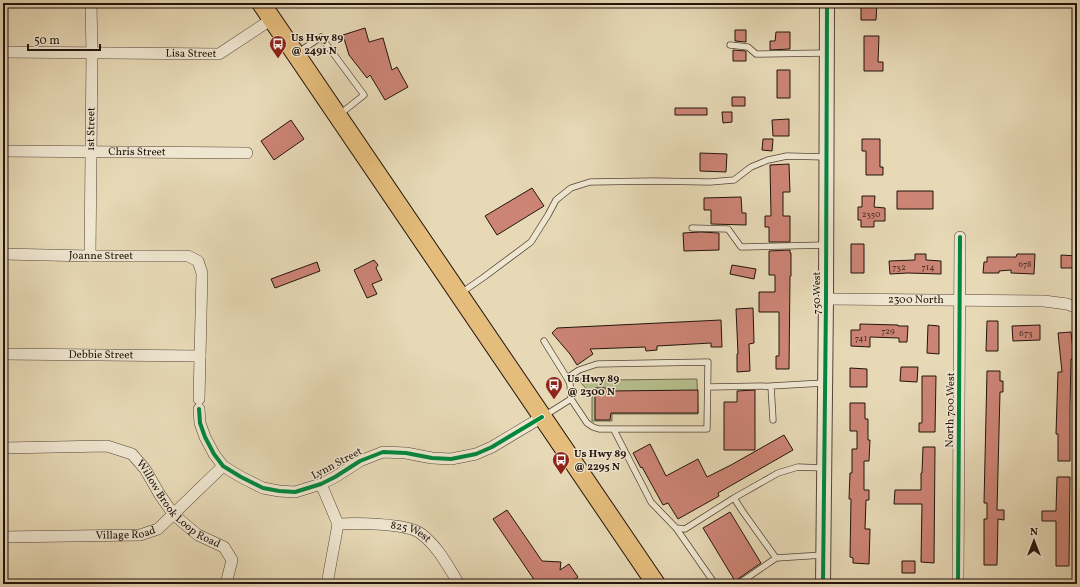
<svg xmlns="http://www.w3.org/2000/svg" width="1080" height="587" viewBox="0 0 1080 587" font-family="Vollkorn,serif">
	<rect width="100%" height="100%" fill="#e7d9b6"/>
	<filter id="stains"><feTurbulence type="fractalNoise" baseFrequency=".005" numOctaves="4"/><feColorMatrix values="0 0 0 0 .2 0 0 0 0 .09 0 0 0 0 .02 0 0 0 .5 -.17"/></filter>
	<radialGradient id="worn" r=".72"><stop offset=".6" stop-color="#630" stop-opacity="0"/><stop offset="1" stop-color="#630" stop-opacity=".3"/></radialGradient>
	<path fill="#b6bf8d" stroke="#6c6a4d" d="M583,377h27l1,3 86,-1 1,35h-86v7h-20v-26l-11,-12 -1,-4z"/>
	<path fill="#cc8475" stroke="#23140d" d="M861,3h16l-1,17h-15z
		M365,28l4,14 14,-4 9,32 5,-3 11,20 -23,13 -15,-25 -3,3 -18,-23 -6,-20z
		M735,30h11v12l-11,-1z
		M776,32h14v17l-20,1v-9h5z
		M864,36h15l-1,26h5v9h-19z
		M733,50l13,1v10h-13z
		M777,70h13v28h-13z
		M732,97h13v9h-13z
		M675,108h32v7h-32z
		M722,112h10v10l-9,1z
		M789,119v17h-16l-1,-16z
		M291,120l13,19 -30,21 -13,-19z
		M763,139h10l-1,12 -10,-1z
		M862,139h18v28h3v8h-17v-24h-4z
		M700,153l27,1 -1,18 -26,-1z
		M789,164l1,28h-7v24h7v26h-21v-15h-4v-11h6l-1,-51z
		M532,188l12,18 -47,29 -12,-19z
		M897,191h36v18h-36z
		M862,196h13l-1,11 11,1v13h-11v6h-13v-7h-3v-13h4z
		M741,197l1,16h4v12l-35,-1v-14h-7v-12z
		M701,232l18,1v17l-35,1 -1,-18z
		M851,244h13v29h-13z
		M790,250v3h1v23h-1l-1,93h-13v-13h3v-44h-20v-20h16v-17h-6v-24z
		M915,254h11v6l15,1v13l-33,-1 -18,1 -1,-13 26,-1z
		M1017,254h18l-1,20 -23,-1v-3l-12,1v2h-16l1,-11h3v-5h29z
		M1061,255l16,1v12h-16z
		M374,260l4,5 -2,3 6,12 -10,4 5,10 -10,4 -13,-28z
		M317,262l3,9 -45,17 -4,-9z
		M732,265l24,4 -2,10 -24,-5z
		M753,308l1,35 -5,1 1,27 -13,1v-18h1l-2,-45z
		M721,320l1,27h-11v-4l-54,3v4l-11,1 -1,-4 -55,2 3,5 -16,11 -7,-11 -18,-21 5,-5z
		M987,321h11v30h-12z
		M860,324l38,1v1h10l-1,16h-8v-4l-29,-1v10l-19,-1v-16h9z
		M928,325l11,1v28l-12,-1z
		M1040,325v15l-27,1 -1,-15z
		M1071,332l3,27h-3l-1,48v54h-12v-27h-2l2,-62h4l-4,-39z
		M901,367h17l-1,15 -17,-1z
		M850,368l17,1v18h-17z
		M987,371h13v10h3v11h-3l-3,118h7v10l-6,-1 -1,46h-13v-46h3v-16h-3z
		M922,376h14l-1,56h-16v-9h3z
		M595,388h16v3l87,-1v23h-87l-1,7h-15z
		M755,390v60h-31v-48h13v-11z
		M850,403h15v16h3v21h2l-1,21h-5v29h5v10h-3l-1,29h5l-1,35 -16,-1v-5l-3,-1 1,-58h-2l1,-26h2v-24h5v-18h-7z
		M784,435l9,15 -75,43 1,3 -41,23 -10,-16 -5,2 -21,-38 -1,1 -8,-15 17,-9 16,32 32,-17 9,18 24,-12z
		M923,447h12l-1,116 -13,-1 1,-58h-28l1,-14h26v-17h1z
		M1057,477h13l-1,89h-13v-45h-14v-10h14z
		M507,510l35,51 19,1 -1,8 9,-6 9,13 -10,7h-31l-44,-65z
		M730,512l31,51 -26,18 -32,-53z
		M902,561h13v12h-13z"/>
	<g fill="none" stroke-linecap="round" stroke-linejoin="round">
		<defs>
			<path id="service" d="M730,45l18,2 8,7 70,-1
				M297,53l24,-16 43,58 -24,19
				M692,228l36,1 13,18 85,-2
				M461,293l23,-16 47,-35 17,-27 8,-15 15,-12 19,-6 64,-1 56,1 24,-2 17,-13 17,-7 19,-4 39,1
				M544,341l23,37
				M771,386l2,34
				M708,387l63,-1 53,-3
				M544,416l27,-17 -1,-15 -3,-6 12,-8 18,-6 111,-2 -1,67h-108l-6,-2 -6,-4 -16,-24
				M614,430l37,72 25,26 9,1 49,-31
				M676,528l39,56
				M823,555l-47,3 -33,-46 -9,-14 44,-25 20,-6 26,1
				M738,584l38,-26"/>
			<g id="minor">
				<path id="s1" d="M3,52l216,2 53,-35"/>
				<path id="s2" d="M3,151l244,2"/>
				<path id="s3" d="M3,254l87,2h98l10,5 4,12 -3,126"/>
				<path id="s4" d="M90,256l2,-203 -1,-50"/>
				<path id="s5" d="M826,299l218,2 23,3 10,4"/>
				<path id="s6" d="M3,354l197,2"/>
				<path d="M199,409l1,14 5,14 9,17 9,12 18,11 22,11 16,3 16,1 26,-8 14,-7 25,-16 23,-9 23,1 26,5 19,1 25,-5 16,-7 50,-30"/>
				<path id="s7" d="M3,448l104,-2 25,8 13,15 15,26 14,20 24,20 26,12 8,13 -6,24"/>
				<path d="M321,484l17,40 -11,60"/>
				<path id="s8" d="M338,524c18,-1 67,-1 82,9 17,12 28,33 39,51"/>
				<path id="s9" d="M3,537l137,-2 18,-6 65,-63"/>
				<path d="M958,584l2,-347"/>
			</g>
			<path id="tertiary" d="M823,584l3,-285 1,-296"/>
			<path id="primary" d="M261,3l395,581"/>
		</defs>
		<use href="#service" stroke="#544537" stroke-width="7"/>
		<use href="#minor" stroke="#544537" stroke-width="12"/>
		<use href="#tertiary" stroke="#544537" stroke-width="16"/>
		<use href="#primary" stroke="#23140d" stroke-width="20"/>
		<use href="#service" stroke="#efe6d0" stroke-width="5.5"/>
		<use href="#minor" stroke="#efe6d0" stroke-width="11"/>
		<use href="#tertiary" stroke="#efe6d0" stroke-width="14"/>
		<use href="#primary" stroke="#e4bc7b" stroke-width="18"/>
		<defs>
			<path id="cycleway" d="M199,409l1,14 5,14 9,17 9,12 18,11 22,11 16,3 16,1 26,-8 14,-7 25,-16 23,-9 23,1 26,5 19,1 25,-5 16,-7 50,-30
				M823,584l3,-285 1,-296
				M958,584l2,-347"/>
		</defs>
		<use href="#cycleway" stroke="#efe6d0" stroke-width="6"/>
		<use href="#cycleway" stroke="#00873e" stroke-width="4"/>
	</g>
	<defs>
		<symbol id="bus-pin" viewBox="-11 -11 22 30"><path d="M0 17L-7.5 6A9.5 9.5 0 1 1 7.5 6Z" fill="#8f2418" stroke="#efe6d0"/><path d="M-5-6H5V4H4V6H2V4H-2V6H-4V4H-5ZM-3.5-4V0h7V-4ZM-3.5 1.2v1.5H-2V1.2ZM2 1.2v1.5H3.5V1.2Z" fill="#fff"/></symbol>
	</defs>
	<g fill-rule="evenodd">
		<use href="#bus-pin" x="268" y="34" width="20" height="27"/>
		<use href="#bus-pin" x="544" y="375" width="20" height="27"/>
		<use href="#bus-pin" x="551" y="450" width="20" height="27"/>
	</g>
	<g text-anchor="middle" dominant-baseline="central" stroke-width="3" stroke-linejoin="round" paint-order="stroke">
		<g font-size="9" fill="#4d3027">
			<text x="871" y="214">2350</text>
			<text x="1025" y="264">678</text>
			<text x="899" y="267">732</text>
			<text x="928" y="267">714</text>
			<text x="888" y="331">729</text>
			<text x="1026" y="333">673</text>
			<text x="861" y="338">741</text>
		</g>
		<g font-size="11" font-weight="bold" fill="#23140d" stroke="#efe6d0" text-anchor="start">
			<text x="291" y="38">Us Hwy 89<tspan x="291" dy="13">@ 2491 N</tspan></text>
			<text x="567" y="379">Us Hwy 89<tspan x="567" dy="13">@ 2300 N</tspan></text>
			<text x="574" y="454">Us Hwy 89<tspan x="574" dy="13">@ 2295 N</tspan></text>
		</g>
		<g font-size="11" fill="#23140d" stroke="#efe6d0">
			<text stroke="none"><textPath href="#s1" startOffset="188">Lisa Street</textPath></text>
			<text stroke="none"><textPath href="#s4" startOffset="127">1st Street</textPath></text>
			<text stroke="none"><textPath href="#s2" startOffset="134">Chris Street</textPath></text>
			<text stroke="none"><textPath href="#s3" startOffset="98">Joanne Street</textPath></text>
			<text transform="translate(817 293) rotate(-90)">750 West</text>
			<text stroke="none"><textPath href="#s5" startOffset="90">2300 North</textPath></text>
			<text stroke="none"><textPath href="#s6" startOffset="98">Debbie Street</textPath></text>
			<text transform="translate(951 410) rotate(-89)">North 700 West</text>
			<text transform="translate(337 464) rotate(-28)">Lynn Street</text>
			<text stroke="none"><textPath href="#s7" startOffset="200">Willow Brook Loop Road</textPath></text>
			<text stroke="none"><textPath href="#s9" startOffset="123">Village Road</textPath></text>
			<text stroke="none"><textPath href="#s8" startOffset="74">825 West</textPath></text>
		</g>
	</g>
	<rect width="1080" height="587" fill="none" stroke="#e7d9b6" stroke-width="16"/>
	<rect x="4" y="4" width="1072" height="579" fill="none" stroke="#23140d" stroke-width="2"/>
	<rect x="8" y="8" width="1064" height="571" fill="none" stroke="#23140d"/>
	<g transform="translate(1034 541)" stroke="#efe6d0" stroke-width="3" paint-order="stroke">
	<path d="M0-3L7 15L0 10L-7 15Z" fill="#23140d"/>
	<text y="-6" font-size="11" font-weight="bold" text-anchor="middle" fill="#23140d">N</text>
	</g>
	<path d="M28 44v6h72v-6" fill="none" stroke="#23140d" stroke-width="2"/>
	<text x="34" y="44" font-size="12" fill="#23140d" stroke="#efe6d0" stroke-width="3" paint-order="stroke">50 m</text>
	<rect width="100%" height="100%" filter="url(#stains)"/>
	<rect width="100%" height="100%" fill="url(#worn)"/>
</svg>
